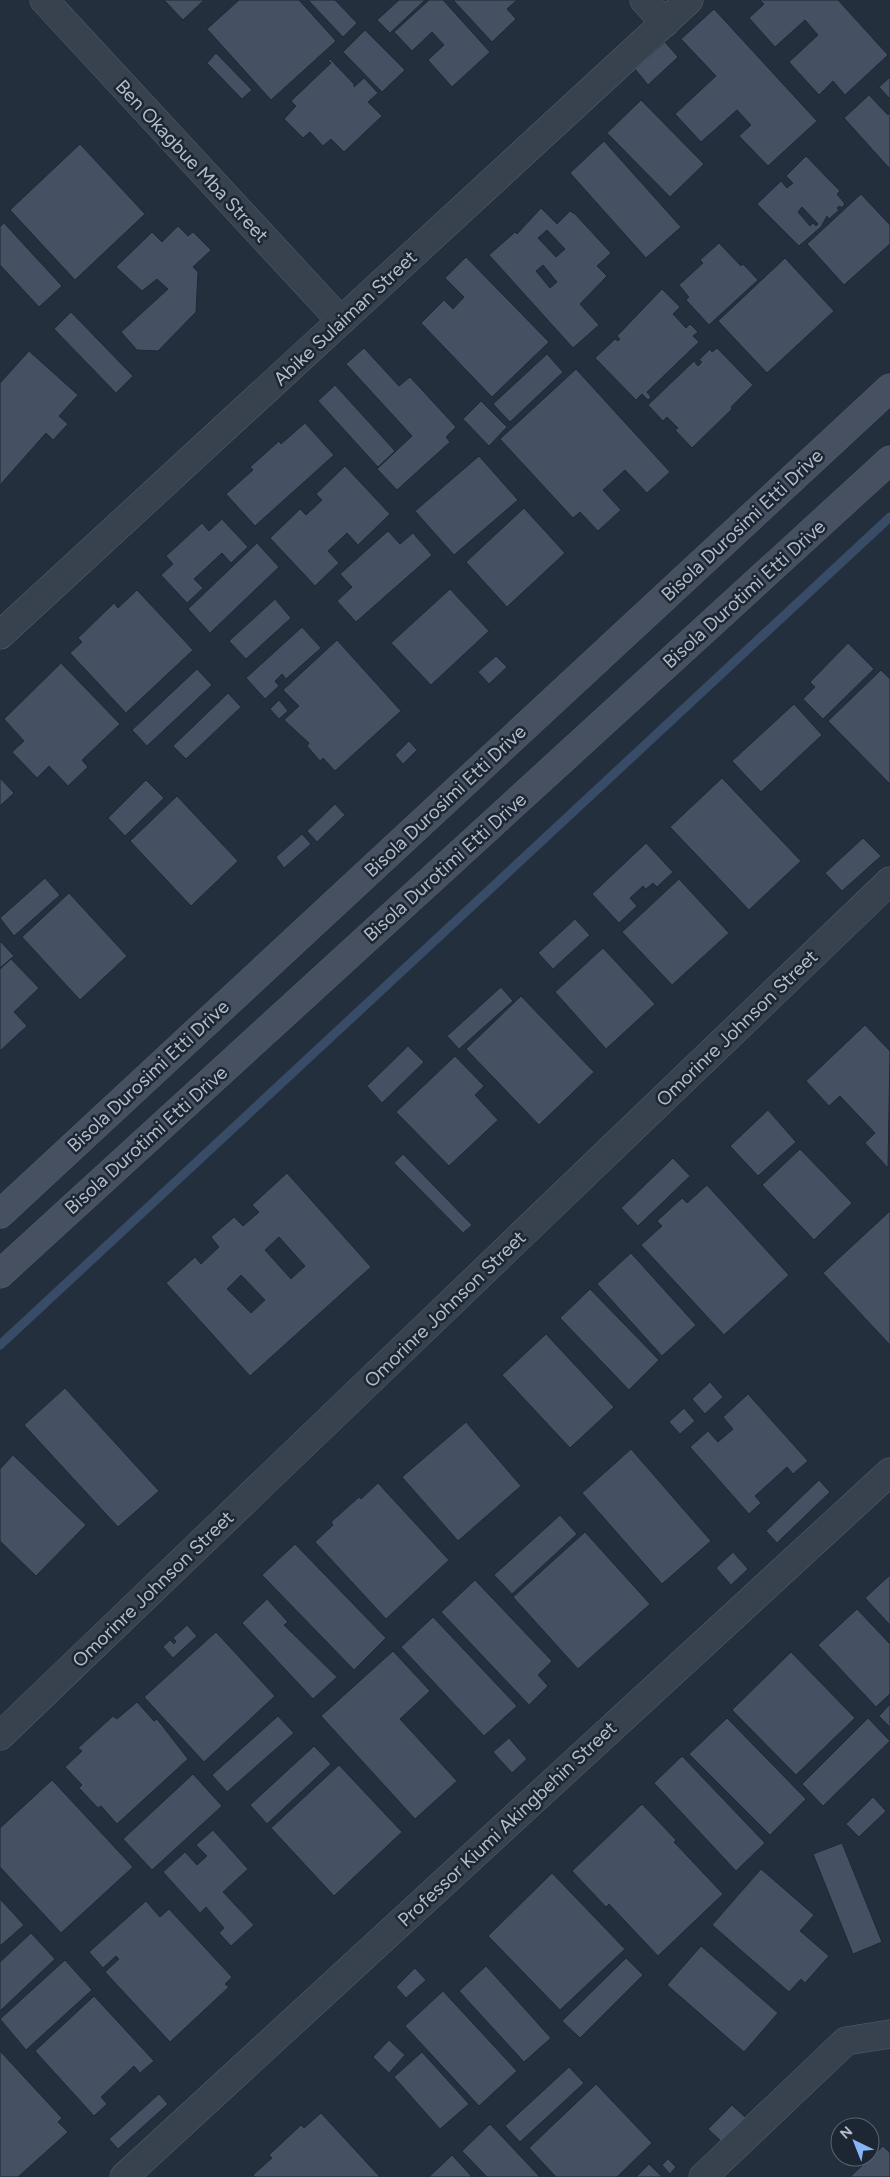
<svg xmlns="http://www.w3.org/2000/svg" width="890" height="2177" viewBox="0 0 890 2177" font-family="Figtree,sans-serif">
	<rect width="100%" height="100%" fill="#242f3e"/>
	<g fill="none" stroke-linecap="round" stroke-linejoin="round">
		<path stroke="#394c67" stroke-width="9" d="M0,1345l890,-828"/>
	</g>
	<path fill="#455162" stroke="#1f2835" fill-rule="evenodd" d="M164,0h40l-21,20z
		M239,0h60l37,41 -65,59 -64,-71z
		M308,0h27l22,23 -14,14z
		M399,0h26l-35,33 -13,-13z
		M429,0h14l47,52 -38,35 -24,-27 16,-15 -12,-13 -20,19 -18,-19z
		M453,0h64l-10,9 9,10 -24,23z
		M760,0h78l50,55 -43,40 -12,-14 -14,14 -30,-33 29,-27 -13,-15 -30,27 -26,-29 15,-14z
		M714,9l103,112 -49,45 -29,-30 12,-11 -14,-15 -36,32 -26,-28 41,-38 -35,-37z
		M365,30l40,40 -23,22 -39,-40z
		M665,42l13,15 -30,28 -13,-16z
		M216,53l36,37 -10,9 -35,-36z
		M330,59l24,25v3l10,-9 14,15 -10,9 14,14 -38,36 -13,-13 -8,7 -13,-14 -7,6 -19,-19 12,-13 -5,-5 40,-38 -3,-2z
		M890,77v22l-11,-12z
		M869,95l19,20 2,-2v56l-46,-51z
		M641,100l63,64 -34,33 -63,-64z
		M604,141l77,86 -35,31 -76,-85z
		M80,144l65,70 -70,66 -65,-70z
		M806,156l34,35 -3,3 8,10 -4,4 -1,-2 -3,2 2,2 -10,9 -2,-3 -6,11 -22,19 -42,-42 24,-23 6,7 6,-5 -7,-7zM802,207l16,17 -2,2 -3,-3 -3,3 -12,-14z
		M861,194l29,31v19l-46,41 -37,-41z
		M541,208l16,16 13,-13 5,3 36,39 -14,13 10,10 -27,28 19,21 -26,23 -84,-93 26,-23 2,2zM547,230l18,19 -9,8 -18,-19zM543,265l14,17 -7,6 -14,-17z
		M4,223l58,63 -23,21 -39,-42v-38z
		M178,226l10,10 5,-4 18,18 -18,17 5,5 -2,40 -38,39 -21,-1 -16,-18 47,-43 -11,-10 -15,12 -26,-24 36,-35 10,10z
		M719,243l22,23 2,-2 15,16 -49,45 -23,-25 3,-3 -10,-12 24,-22 -3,-3z
		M466,257l83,85 -57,55 -71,-74 23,-23 9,9 11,-12 -19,-19z
		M785,258l49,53 -67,62 -49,-52z
		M662,289l18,18 -7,7 13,14 4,-4 8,8 -5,4 6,6 -52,50 4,5 -3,3 -6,-6 -6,6 -41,-42 20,-19 3,2 2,-2 -3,-3z
		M71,312l62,64 -17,17 -62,-64z
		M364,348l35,38 11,-9 46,50 -10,10 4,5 -53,48 -20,-21 35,-33 -66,-72z
		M717,348l36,37 -22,22 1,2 -40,39 -17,-18 3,-2 -11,-11 -4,4 -15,-16 46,-44 4,5 4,-4 -3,-2 11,-11 2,3z
		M29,351l49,44 -19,21 9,8 -15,16 -7,-7 -46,52v-102z
		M547,354l16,18 -53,50 -17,-18z
		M576,369l94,103 -23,21 -22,-23 -22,20 18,20 -23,21 -18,-19 -7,6 -73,-79z
		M335,385l60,66 -17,16 -60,-66z
		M481,401l26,26 -18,19 -26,-27z
		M305,423l29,32 -79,71 -29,-32 27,-24 -3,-3 29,-26 2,3z
		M479,456l39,44 -64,55 -39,-44z
		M345,466l45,48 -32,31 -11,-12 -19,18 11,12 -24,23 -45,-48 30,-29 6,6 16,-15 -6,-6z
		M524,508l41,45 -58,54 -41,-45z
		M222,519l26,28 -17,16 -9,-10 -28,26 9,9 -16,15 -26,-28 12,-11 -7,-8 36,-33 7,8z
		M388,531l12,13 13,-11 19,22 -76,67 -19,-21 15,-14 -12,-13z
		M257,543l22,24 -69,66 -22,-24z
		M450,589l39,42 -58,54 -40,-42z
		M137,590l56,60 -67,63 -56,-60 12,-11 -4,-4 36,-35 4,5z
		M275,599l16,19 -45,41 -17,-18z
		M302,627l19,21 -35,31 -4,-5 -7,7 4,5 -14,13 -19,-21z
		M337,640l64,71 -66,60 -12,-13 -3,3 -13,-15 2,-3 -25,-23 15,-14 -16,-16z
		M848,643l26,26 -51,50 -20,-20 12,-12 -5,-5z
		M496,656l11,11 -18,17 -11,-12z
		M61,663l59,61 -38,36 6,7 -20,19 -19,-20 -12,12 -25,-26 12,-11 -20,-22z
		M197,669l15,16 -65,61 -15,-16z
		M881,670l9,9v105l-62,-63z
		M228,693l13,14 -55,52 -13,-13z
		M279,700l9,11 -9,8 -9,-10z
		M794,704l28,31 -61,57 -29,-31z
		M409,741l8,9 -14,14 -8,-9z
		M0,778l14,15 -14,13z
		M722,778l79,83 -52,49 -79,-83z
		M146,780l18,18 -39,38 -17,-18z
		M177,796l61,65 -47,45 -61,-65z
		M335,804l10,11 -28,27 -10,-11z
		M302,834l9,10 -27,24 -8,-11z
		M863,838l18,18 -39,35 -17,-18z
		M646,843l27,29 -16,15 -4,-4 -7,6 -3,-3 -13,12 7,8 -18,17 -27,-29z
		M45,878l15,17 -46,41 -14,-18z
		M679,879l50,54 -57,52 -50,-53z
		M69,893l58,63 -47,44 -58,-63z
		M575,919l15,16 -37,34 -15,-16z
		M0,941l14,15 -14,12z
		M603,948l52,56 -49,45 -51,-57z
		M11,959l28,29 -25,24 13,14 -27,25v-82z
		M501,987l12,14 -54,48 -12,-13z
		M521,996l73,76 -55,53 -73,-76z
		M865,1025l25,26 -2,117 -23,-25 10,-10 -35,-37 -11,10 -23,-25z
		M408,1046l16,16 -42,41 -15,-17z
		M455,1056l29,30 -9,9 23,25 -49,46 -53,-54z
		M768,1110l28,32 -38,34 -28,-30z
		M800,1149l52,54 -38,37 -52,-55z
		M403,1154l69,71 -9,8 -69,-70z
		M673,1158l17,18 -52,50 -17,-18z
		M287,1173l84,94 -121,109 -84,-93 29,-26 6,7 18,-17 -8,-10 23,-20 9,9 16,-14 -7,-7zM279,1237l26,29 -14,13 -26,-29zM241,1275l24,25 -14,13 -24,-24z
		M707,1185l82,90 -65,60 -83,-90 21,-19 -5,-5 25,-23 5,5z
		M890,1211v134l-67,-72z
		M631,1253l65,72 -34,31 -65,-72z
		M590,1289l69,71 -30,30 -69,-72z
		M546,1334l68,73 -44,41 -68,-73z
		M710,1382l13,15 -18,17 -13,-15z
		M65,1388l94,103 -41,36 -94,-102z
		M748,1394l60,67 -15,13 -6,-7 -32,29 6,7 -12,11 -59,-67 18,-16 10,11 15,-13 -10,-12z
		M684,1408l11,13 -15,13 -11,-12z
		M466,1422l55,64 -63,55 -56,-64z
		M631,1449l80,92 -49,43 -80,-91z
		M13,1455l73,70 -50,51 -36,-35v-72z
		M819,1480l11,12 -53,51 -11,-12z
		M378,1483l71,77 -63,59 -71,-77 18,-17 -2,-3 28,-25 2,2z
		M560,1515l17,19 -65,60 -18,-19z
		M585,1532l65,72 -72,65 -65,-72z
		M295,1544l91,94 -32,32 -92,-95z
		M733,1552l15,17 -17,16 -15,-17z
		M890,1575v50l-25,-27z
		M475,1580l77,81 -14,14 10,11 -19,19 -88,-93z
		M267,1599l21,23 -4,3 53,52 -24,22 -71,-76z
		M857,1609l33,35v50l-14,13 -58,-62z
		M433,1617l84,89 -33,30 -83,-89z
		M187,1625l10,11 -24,22 -10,-11 7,-7 4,4 2,-3 -3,-3z
		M216,1632l59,64 -71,66 -60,-65z
		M393,1651l37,40 -30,28 57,62 -42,38 -94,-103z
		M791,1652l64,66 -59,57 -64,-65z
		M137,1702l17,19 3,-2 31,40 -71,65 -16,-18 -3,2 -19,-20 3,-3 -17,-18 17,-16 -4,-3 35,-32 4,3z
		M890,1704v23l-11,-11z
		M278,1716l16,17 -67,59 -15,-17z
		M727,1718l79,81 -36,36 -81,-81z
		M868,1718l22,23 -67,65 -21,-22z
		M509,1738l18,21 -15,14 -19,-21z
		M314,1746l17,18 -64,60 -17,-19z
		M682,1756l83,87 -29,28 -82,-88z
		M339,1765l63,67 -68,64 -63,-68z
		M193,1774l29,32 -70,64 -29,-31z
		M52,1780l81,87 -72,66 -61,-66v-39z
		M873,1797l13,14 -27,26 -13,-13z
		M642,1804l34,36 -2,2 49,52 -65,62 -49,-52 -3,3 -34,-36z
		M213,1830l35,39 -25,23 31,33 -23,21 -12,-13 5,-5 -18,-21 -6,6 -37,-41 22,-20 12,13 10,-9 -11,-11z
		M842,1843l40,99 -29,12 -40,-100z
		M761,1869l53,46 -14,16 29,25 -24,27 -4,-4 -12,13 -77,-67z
		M552,1873l73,76 -65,61 -72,-74z
		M0,1899l24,26 -24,21z
		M146,1901l14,16 9,-8 63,68 -7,7 4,3 -59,55 -65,-70 14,-13 -3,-3 -13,12 -14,-16z
		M31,1933l24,26 -55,52v-49z
		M701,1946l77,67 -34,39 -77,-67z
		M626,1958l17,17 -63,63 -18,-17z
		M65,1960l27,30 -66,60 -26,-31z
		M486,1966l65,72 -27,24 -65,-71z
		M415,1968l11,12 -20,18 -10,-11z
		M443,1991l74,80 -38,35 -74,-80z
		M94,1996l60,65 -14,12 -6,-7 -33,31 6,7 -13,12 -59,-65z
		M389,2040l16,15 -16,18 -16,-16z
		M0,2051l62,67 -4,4 10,10 -50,45h-18z
		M422,2052l47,52 -29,25 -46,-52z
		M569,2067l15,16 -64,59 -15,-16z
		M596,2084l56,59 -35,34h-61l-27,-29z
		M159,2094l9,10 -50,45 -9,-10z
		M732,2105l14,13 -24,24 -14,-13z
		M321,2113l59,64h-125l-2,-2 19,-17 -3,-3 32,-30 3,3z
		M490,2124l50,53h-53l-25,-26z
		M883,2146l7,7v24h-40z
		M452,2155l20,22h-43z
		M668,2159l8,8 -6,7 -8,-9z
		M649,2164l13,13h-26z"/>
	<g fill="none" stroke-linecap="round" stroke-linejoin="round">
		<defs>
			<path id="minor" d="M44,0l297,321
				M644,0l21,23
				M0,635l689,-635
				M0,1736l890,-855
				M124,2177l766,-705
				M703,2177l143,-136 44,-7"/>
			<path id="secondary" d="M0,1214l890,-826
				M0,1274l890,-814"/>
		</defs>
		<use href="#minor" stroke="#565f6c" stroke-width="29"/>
		<use href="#secondary" stroke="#565f6c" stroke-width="29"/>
		<use href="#minor" stroke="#38414e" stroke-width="28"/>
		<use href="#secondary" stroke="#465061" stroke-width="28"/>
	</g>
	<g text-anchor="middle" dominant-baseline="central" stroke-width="5" stroke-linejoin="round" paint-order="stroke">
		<g font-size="19" fill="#b4bcc9" stroke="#1d2633">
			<text transform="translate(192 161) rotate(47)">Ben Okagbue Mba Street</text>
			<text transform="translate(345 318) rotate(-43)">Abike Sulaiman Street</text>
			<text transform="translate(742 525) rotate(-43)">Bisola Durosimi Etti Drive</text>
			<text transform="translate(744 594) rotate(-42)">Bisola Durotimi Etti Drive</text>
			<text transform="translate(445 801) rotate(-43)">Bisola Durosimi Etti Drive</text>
			<text transform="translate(445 867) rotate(-42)">Bisola Durotimi Etti Drive</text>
			<text transform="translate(737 1028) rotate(-44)">Omorinre Johnson Street</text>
			<text transform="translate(148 1076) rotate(-43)">Bisola Durosimi Etti Drive</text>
			<text transform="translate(146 1140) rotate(-42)">Bisola Durotimi Etti Drive</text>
			<text transform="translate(445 1309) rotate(-44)">Omorinre Johnson Street</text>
			<text transform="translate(153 1589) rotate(-44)">Omorinre Johnson Street</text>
			<text transform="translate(507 1824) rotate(-43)">Professor Kiumi Akingbehin Street</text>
		</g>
	</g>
	<g transform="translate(855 2142) rotate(317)"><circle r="24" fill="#1d2633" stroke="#59626f"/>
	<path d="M0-4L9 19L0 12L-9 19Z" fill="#8ab4f8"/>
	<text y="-8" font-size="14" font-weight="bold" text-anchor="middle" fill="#b4bcc9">N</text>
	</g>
</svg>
